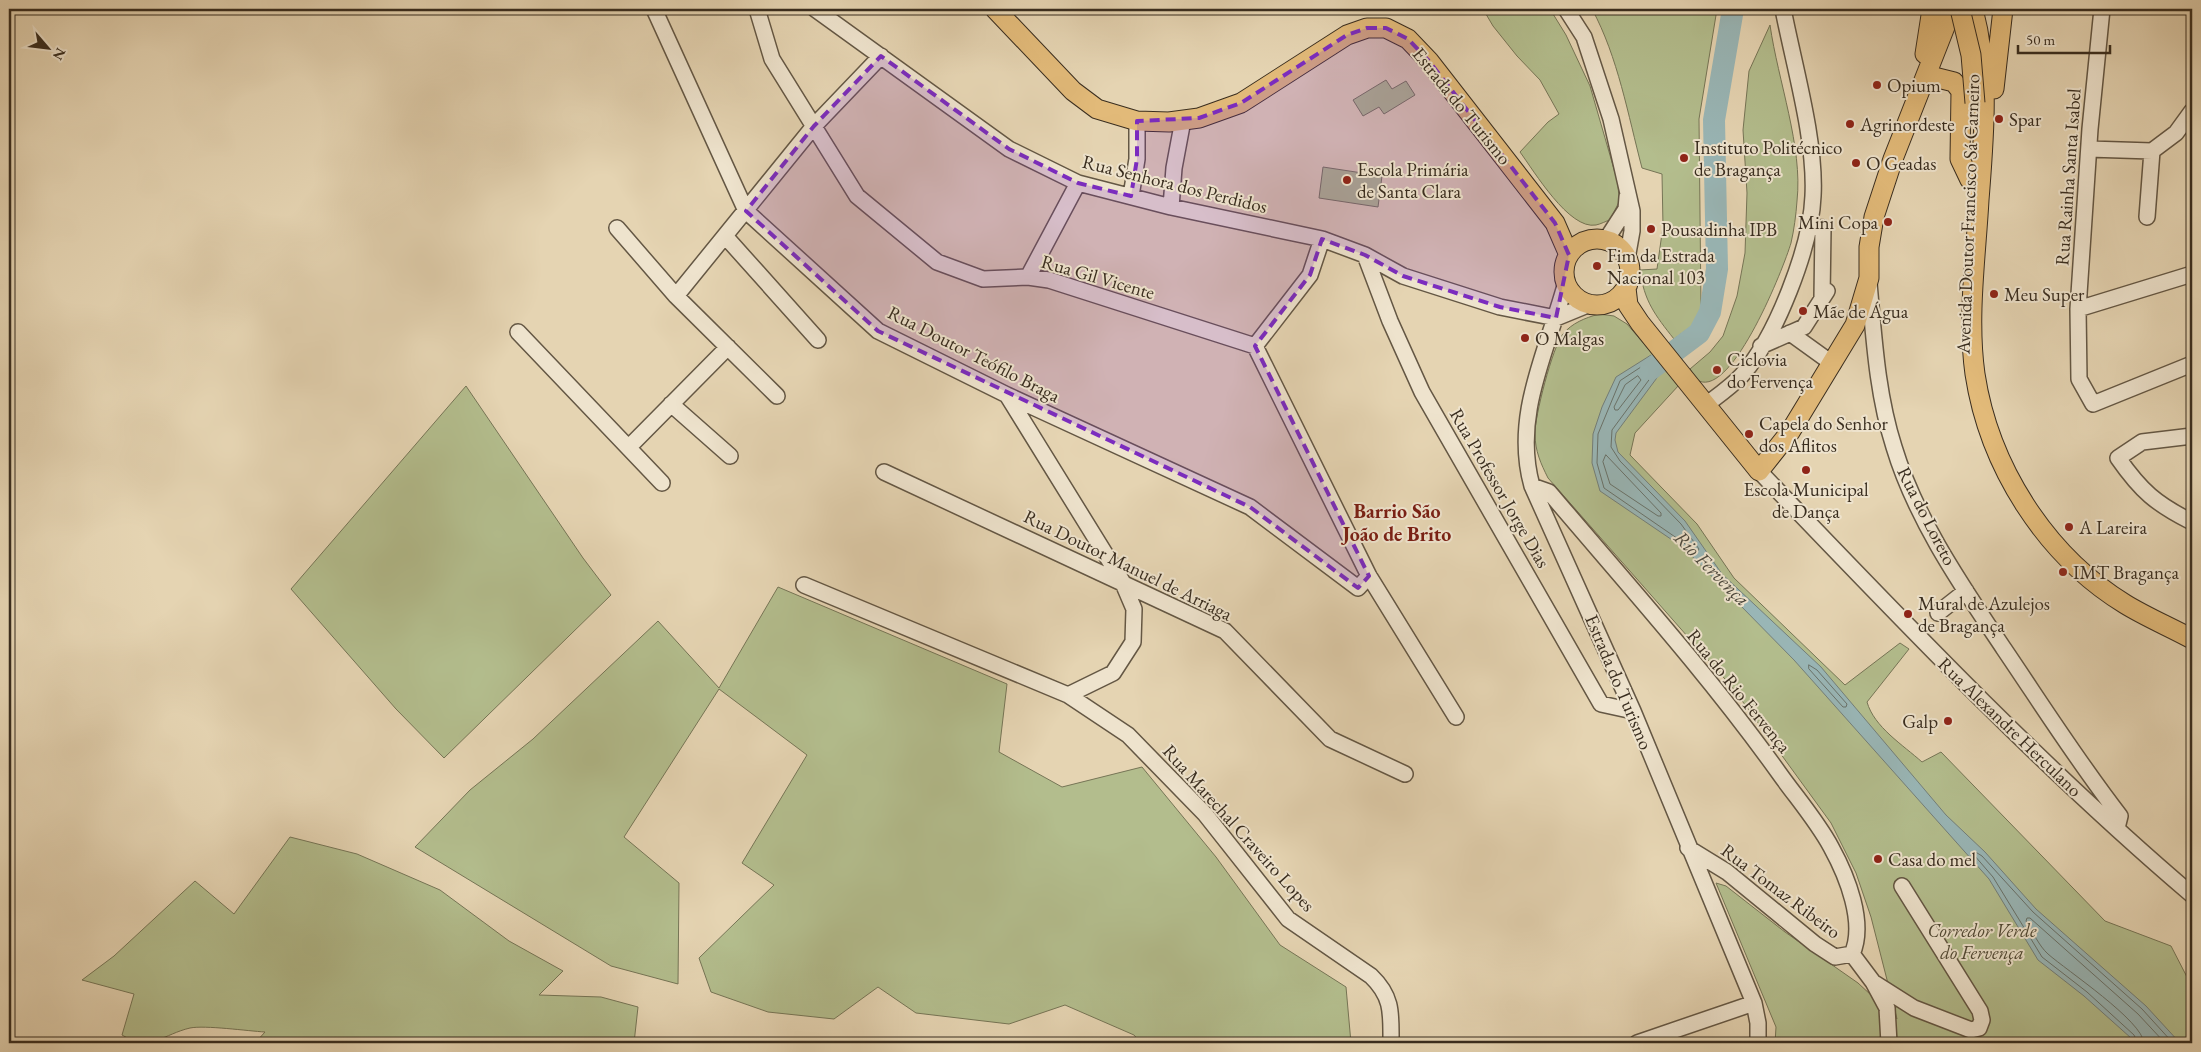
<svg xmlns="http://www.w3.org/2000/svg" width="2201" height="1052" viewBox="0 0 2201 1052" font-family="'EB Garamond',serif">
	<rect width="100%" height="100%" fill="#e5d4b2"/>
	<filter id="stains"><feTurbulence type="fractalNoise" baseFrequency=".004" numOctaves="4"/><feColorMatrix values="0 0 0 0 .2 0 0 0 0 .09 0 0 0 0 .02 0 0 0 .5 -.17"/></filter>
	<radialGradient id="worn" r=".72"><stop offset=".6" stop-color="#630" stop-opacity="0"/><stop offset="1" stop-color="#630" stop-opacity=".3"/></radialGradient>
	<path fill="#b3bd8d" stroke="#767556" d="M1483,9h67l16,26 24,51 28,97 1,19 -9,18c-4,1 -9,4 -14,5 -27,5 -62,-54 -76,-73l28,-30 11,-8 -19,-34 -23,-24 -24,-30z
		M1592,9h125l-18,110 2,189 -9,18 -18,13c-19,-24 -30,-38 -34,-69l17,-1 6,-43 -1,-52 -20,-6c-14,-53 -24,-111 -50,-159z
		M1770,25c8,56 33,122 27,176 -1,14 -3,29 -6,42 -7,24 -58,153 -92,138 -4,-2 -7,-8 -9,-12l20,-17 13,-16 14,-40 8,-43 2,-60 -4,-63 6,-59z
		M1386,80l6,9 14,-8 9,14 -31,19 -5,-7 -16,9 -10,-16z
		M1323,167l59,9 -4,31 -59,-9z
		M1599,314l15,2 13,8 52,61 -44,48 -5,22 67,69 37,54 111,107 55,-42 9,6 -42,53c7,25 36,43 55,60l19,-10 164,169 66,25 16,31 5,4v62h-417l1,-16 -60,-144 10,3 59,46 73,51 39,36 -26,-102 -15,-44 -25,-50 -99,-136 -184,-209c-7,-14 -13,-27 -13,-44 -1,-15 18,-89 28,-100 9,-11 22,-16 36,-20z
		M466,386l117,172 28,37 -167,163 -48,-49 -105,-120z
		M778,587l229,97 -8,68 63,35 80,-20 74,90 64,88 66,42 5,56h-210l-7,-8 -69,-30 -56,19 -93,-11 -38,-26 -44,32 -66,-7 -57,-20 -12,-34 75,-73 -32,-22 65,-108 -88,-66 -95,148 55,46 -1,101 -67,-18 -196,-119 55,-57 63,-51 125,-118 61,67z
		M290,837l67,17 83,36 69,51 54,30 -24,24 62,2 37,10 -4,36h-379l10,-11c-17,-1 -60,-7 -75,-4 -26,6 -40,24 -68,7l12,-41 -52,-14 32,-24 81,-75 39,33z"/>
	<path fill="#99b6b6" stroke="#737f7a" d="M1651,355l14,12 -49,66 -1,7 3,12 67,69 37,53 99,93 125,148 39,37 51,57 110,97 34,37h-46l-3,-5 -47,-42 -46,-36 -49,-81 -195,-219 -110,-112 -84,-57 -8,-28 1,-29 9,-27 14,-30z"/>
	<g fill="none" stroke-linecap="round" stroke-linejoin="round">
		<path stroke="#69726a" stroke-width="1" d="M1649,362h3l5,7 -45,61 -1,17 9,14 61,63 18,25 -2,3 -93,-64 -7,-25 1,-29 22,-53z
			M1638,376l3,4 -23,30h-3l-1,-3 11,-22z
			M1606,455l55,58v3h-3l-48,-32 -7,-22z
			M1809,665l8,5 30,34 -1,3h-3l-34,-38z
			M2138,1043l-4,-8 -47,-43 -45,-35 -49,-80 -19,-22v-4l8,5 51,56 109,97 31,34
			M2144,1043c-1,-22 -78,-73 -96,-89 -9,-8 -15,-22 -22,-33l1,-3h3l108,96 27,29"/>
		<path stroke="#99b6b6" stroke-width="22" d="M1651,369l48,-36 11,-21 7,-43 -3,-149 19,-111"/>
		<defs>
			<path id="minor" d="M654,9l92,202 132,120 129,64 243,112 108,81 11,-12
				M757,9l15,50 85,137 80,66 46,17 45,-2 21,3 206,66 55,-71 12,-36
				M815,9l194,140 69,34 93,24 151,32 43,16 38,21 97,31 56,11 34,-14
				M1566,9l18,28 27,82 21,92v20l-5,28
				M2102,9l-12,120 -12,180 1,70 14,25 99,-40
				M2089,149l63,2 24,-18 16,-22
				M1131,196l6,-37v-38
				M1171,207l3,-39 9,-48
				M2147,217l5,-66
				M1810,226l13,2 -1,70
				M617,228l59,68
				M725,236l93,104
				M1606,240l20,-31 1,-12
				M1365,255l25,66 32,71 179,312 32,7
				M1028,277l50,-94
				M1566,282c-18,68 -54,133 -34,204l101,225 121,292 4,20v20
				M1869,283c5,55 8,111 25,164 22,73 68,139 110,202 38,56 74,113 116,167l-3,12
				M2078,309l114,-35
				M518,332l144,151
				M1790,333l43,31
				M1255,346l114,230 87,141
				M1761,346l43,-19 23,-36
				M1007,395l115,186 12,28 -1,33 -20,31 -45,22
				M777,396l-101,-100 138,-170 67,-70
				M671,404l59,52
				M1707,404c12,-9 25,-18 35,-29 34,-38 69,-128 71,-179 3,-56 -19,-130 -30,-187
				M2192,436l-50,6 -24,16c23,33 38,46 74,64
				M629,447l99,-100
				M1759,471c140,146 279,293 433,424
				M884,472l341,159 105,108 75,35
				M1532,486l17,6c78,92 160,183 230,281 17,24 38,48 52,74 16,29 35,76 21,107
				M804,585l264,110 60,40 77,79 83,105 83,57c22,21 20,38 20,67
				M1938,613l28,-22
				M1688,848l39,24 88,72 20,13 17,-3
				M1852,954l21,28 14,26 2,35
				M1873,982l41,26 57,22 8,-2 3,-8 -2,-9 -78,-125
				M1637,1043l117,-40"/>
			<path id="major" d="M995,9l78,82 24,18 40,12 32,1 30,-4 42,-15 106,-68 20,-7h19l22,11 21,22 126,162 14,32
				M1973,9c17,64 11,126 6,191 -3,56 -12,117 -4,174 14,92 70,181 150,230 21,13 45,23 67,35
				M1925,54l7,-45
				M1926,75l28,7 7,9 -1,68 10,21
				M1994,89l9,-80
				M1564 272a33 33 0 1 1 66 0a33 33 0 1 1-66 0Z
				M1626,288l2,17 12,18 119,148 31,-39 65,-107 14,-47v-31l5,-30 19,-58 59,-150"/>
		</defs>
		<use href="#minor" stroke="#645744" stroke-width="18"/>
		<use href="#major" stroke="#392d1f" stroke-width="21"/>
		<use href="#minor" stroke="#eee3cd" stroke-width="15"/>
		<use href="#major" stroke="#e2ba79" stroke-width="19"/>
		<defs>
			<path id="major-bridge" d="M1960,9l11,46 4,48"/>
		</defs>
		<use href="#major-bridge" stroke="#392d1f" stroke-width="21" stroke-linecap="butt"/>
		<use href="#major-bridge" stroke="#e2ba79" stroke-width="19"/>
	</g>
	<path fill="#7b2cbf" fill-opacity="0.2" stroke="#7b2cbf" stroke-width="4" stroke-dasharray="10 6" stroke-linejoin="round" d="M1367,28h19l22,11 21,22 126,162 14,32 -13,63 -56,-11 -97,-31 -38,-21 -43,-16 -12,36 -55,71 114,230 -11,12 -108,-81 -372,-176 -132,-120 68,-85 67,-70 128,93 69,34 53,13 6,-37v-38l62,-3 42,-15 106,-68z"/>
	<g fill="#8f2418" stroke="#eee3cd" stroke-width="2">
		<circle cx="1877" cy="85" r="5"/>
		<circle cx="1999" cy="119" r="5"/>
		<circle cx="1850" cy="124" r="5"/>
		<circle cx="1684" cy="158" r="5"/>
		<circle cx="1856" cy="163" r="5"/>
		<circle cx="1347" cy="180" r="5"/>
		<circle cx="1888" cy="222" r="5"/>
		<circle cx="1651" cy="229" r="5"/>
		<circle cx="1597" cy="266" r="5"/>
		<circle cx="1994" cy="294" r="5"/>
		<circle cx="1803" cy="311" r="5"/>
		<circle cx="1525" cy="338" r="5"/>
		<circle cx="1717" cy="370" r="5"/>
		<circle cx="1749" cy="434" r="5"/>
		<circle cx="1806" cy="470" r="5"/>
		<circle cx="2069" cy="527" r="5"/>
		<circle cx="2063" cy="572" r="5"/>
		<circle cx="1908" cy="614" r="5"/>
		<circle cx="1948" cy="721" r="5"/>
		<circle cx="1878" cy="859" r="5"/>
	</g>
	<g text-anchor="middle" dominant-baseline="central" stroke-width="4" stroke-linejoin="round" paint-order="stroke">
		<g font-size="19" fill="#392d1f" stroke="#eee3cd" text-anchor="start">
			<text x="1887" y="85">Opium</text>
			<text x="2009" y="119">Spar</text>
			<text x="1860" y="124">Agrinordeste</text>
			<text x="1694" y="147">Instituto Politécnico<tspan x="1694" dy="22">de Bragança</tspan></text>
			<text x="1866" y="163">O Geadas</text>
			<text x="1357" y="169">Escola Primária<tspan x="1357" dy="22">de Santa Clara</tspan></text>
			<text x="1878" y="222" text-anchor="end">Mini Copa</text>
			<text x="1661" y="229">Pousadinha IPB</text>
			<text x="1607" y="255">Fim da Estrada<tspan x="1607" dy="22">Nacional 103</tspan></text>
			<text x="2004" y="294">Meu Super</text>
			<text x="1813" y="311">Mãe de Água</text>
			<text x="1535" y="338">O Malgas</text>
			<text x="1727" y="359">Ciclovia<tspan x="1727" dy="22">do Fervença</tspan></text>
			<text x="1759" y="423">Capela do Senhor<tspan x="1759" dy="22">dos Aflitos</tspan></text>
			<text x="1806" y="489" text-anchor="middle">Escola Municipal<tspan x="1806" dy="22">de Dança</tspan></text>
			<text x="2079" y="527">A Lareira</text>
			<text x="2073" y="572">IMT Bragança</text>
			<text x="1918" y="603">Mural de Azulejos<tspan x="1918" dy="22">de Bragança</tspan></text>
			<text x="1938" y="721" text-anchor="end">Galp</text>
			<text x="1888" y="859">Casa do mel</text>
		</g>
		<g font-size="19" fill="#392d1f" stroke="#eee3cd">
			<text transform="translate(1462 106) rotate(51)">Estrada do Turismo</text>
			<text transform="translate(2068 177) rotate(-86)">Rua Rainha Santa Isabel</text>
			<text transform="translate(1175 184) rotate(14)">Rua Senhora dos Perdidos</text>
			<text transform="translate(1968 214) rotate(-88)">Avenida Doutor Francisco Sá Carneiro</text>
			<text transform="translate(1098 277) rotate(16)">Rua Gil Vicente</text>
			<text transform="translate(974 354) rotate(27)">Rua Doutor Teófilo Braga</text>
			<text transform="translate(1500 488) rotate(60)">Rua Professor Jorge Dias</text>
			<text transform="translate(1927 516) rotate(63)">Rua do Loreto</text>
			<text transform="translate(1128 565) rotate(26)">Rua Doutor Manuel de Arriaga</text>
			<text transform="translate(1619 682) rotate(67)">Estrada do Turismo</text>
			<text transform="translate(1739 691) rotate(51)">Rua do Rio Fervença</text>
			<text transform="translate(2010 727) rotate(44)">Rua Alexandre Herculano</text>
			<text transform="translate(1239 828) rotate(48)">Rua Marechal Craveiro Lopes</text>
			<text transform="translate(1781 891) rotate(37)">Rua Tomaz Ribeiro</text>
		</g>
		<g font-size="19" font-style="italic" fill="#514a35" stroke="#eee3cd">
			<text x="1982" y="930">Corredor Verde<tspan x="1982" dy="22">do Fervença</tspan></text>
		</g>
		<g font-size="20" font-weight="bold" fill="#7a1f14" stroke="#eee3cd">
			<text x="1397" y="511">Barrio São<tspan x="1397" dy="23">João de Brito</tspan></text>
		</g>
		<g font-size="20" font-style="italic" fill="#4c483d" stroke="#eee3cd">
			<text transform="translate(1712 568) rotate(45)">Rio Fervença</text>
		</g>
	</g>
	<rect width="2201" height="1052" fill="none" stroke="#e5d4b2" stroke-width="30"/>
	<rect x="10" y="10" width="2181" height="1032" fill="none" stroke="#392d1f" stroke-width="2.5"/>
	<rect x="15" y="15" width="2171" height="1022" fill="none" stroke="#392d1f"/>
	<g transform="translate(48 48) rotate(118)" stroke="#eee3cd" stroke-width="4" paint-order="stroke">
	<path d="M0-4L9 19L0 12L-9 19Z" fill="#392d1f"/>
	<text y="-8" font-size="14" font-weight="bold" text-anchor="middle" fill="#392d1f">N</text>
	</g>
	<path d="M2018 45v8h92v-8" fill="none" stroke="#392d1f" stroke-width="2.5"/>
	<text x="2026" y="45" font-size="15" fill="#392d1f" stroke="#eee3cd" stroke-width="4" paint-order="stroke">50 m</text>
	<rect width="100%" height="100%" filter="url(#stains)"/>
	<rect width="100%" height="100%" fill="url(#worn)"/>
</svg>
